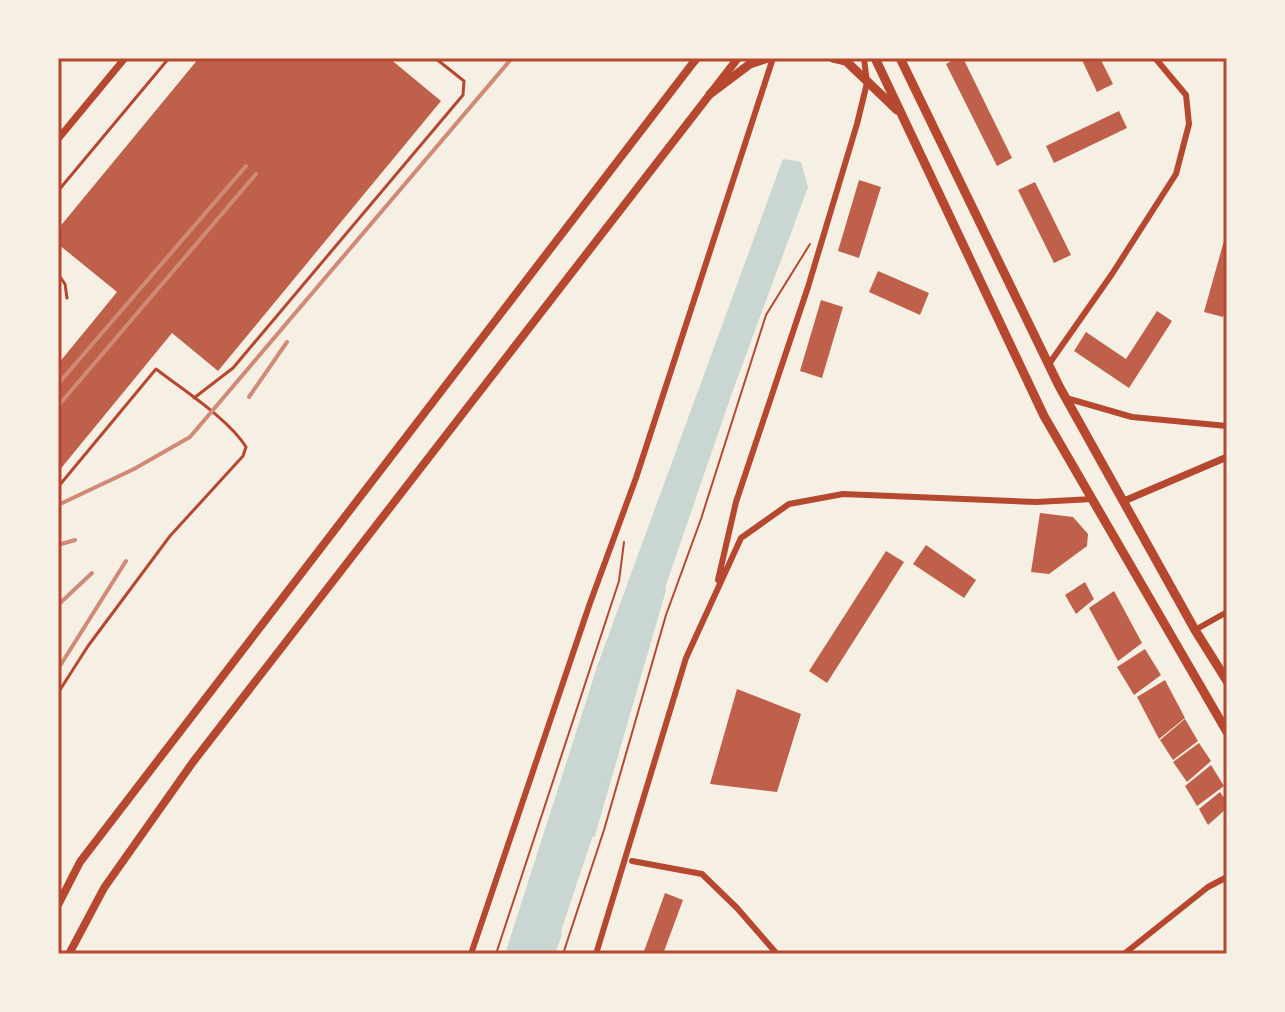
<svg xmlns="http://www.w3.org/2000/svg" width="1285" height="1012" viewBox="0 0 1285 1012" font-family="'Noto Sans',sans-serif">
	<rect width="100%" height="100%" fill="#f6efe4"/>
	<path fill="#c9d6d2" d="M783,159l18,3 7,25 -75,203 -70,204 -55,196 -49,147 -6,17h-48l93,-290z"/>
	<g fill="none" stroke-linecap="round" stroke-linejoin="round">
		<path stroke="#c9d6d2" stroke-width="4" d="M593,835l71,-245
			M553,954l7,-20"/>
	</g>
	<path fill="#bf614a" d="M199,58h190l52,43 -223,270 -46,-38 -114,139v-108l59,-72 -59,-48v-15z
		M957,58h6l49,100 -15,8 -51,-102z
		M1081,58h19l13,26 -16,8z
		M1119,111l8,17 -73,35 -8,-17z
		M859,180l22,7 -22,71 -21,-7z
		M1035,182l36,73 -17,8 -36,-73z
		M1227,230v73l-4,14 -19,-5z
		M878,271l51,22 -9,22 -51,-23z
		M821,300l22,7 -21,71 -22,-7z
		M1157,311l15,10 -43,67 -55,-37 12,-19 40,27z
		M1040,513l33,4 15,17 -1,12 -38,28 -18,-2z
		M926,545l50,35 -12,18 -51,-34z
		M886,551l18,11 -77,121 -18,-12z
		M1085,582l9,17 -18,15 -11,-19z
		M1114,591l28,52 -24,18 -29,-53z
		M1145,649l16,26 -27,20 -17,-28z
		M1165,680l20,38 -26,21 -22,-42z
		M737,689l64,25 -24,78 -67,-8z
		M1185,719l13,22 -25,19 -13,-20z
		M1199,743l12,18 -24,21 -14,-20z
		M1211,765l13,21 -27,20 -12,-20z
		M1220,792l7,10v6l-19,17 -9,-16z
		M665,893l18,7 -20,54h-20z"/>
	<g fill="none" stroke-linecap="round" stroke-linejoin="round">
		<path stroke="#b5482f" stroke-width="2" d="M496,954l123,-373 5,-39
			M563,954l41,-124 62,-215 35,-96 65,-204 44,-71"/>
		<path stroke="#b5482f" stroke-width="3" d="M58,191l111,-133
			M58,274l7,10 2,14
			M194,398l39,-30 230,-273 1,-14 -29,-23
			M58,487l98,-118c27,21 73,50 90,78l-3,9 -73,80 -82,110 -30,47"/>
		<path stroke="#b5482f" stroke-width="6" d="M1049,364l63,-90 64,-100 13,-50 -3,-29 -31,-37
			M1066,398l66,19 95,9
			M718,580l18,-78 72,-215 49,-163 10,-41 -3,-25
			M1195,630l32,-18
			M632,861l70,13 35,34 40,46
			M471,954l119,-351 46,-125 137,-420
			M596,954l90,-296 55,-120 48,-34 54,-10 193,8 57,-3
			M1124,954l84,-67 19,-10"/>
		<path stroke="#b5482f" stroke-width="7" d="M58,139l67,-81
			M1124,501l103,-44"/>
		<path stroke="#b5482f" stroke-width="8" d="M58,905l22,-43 616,-803
			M69,954l35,-66 89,-126 545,-704"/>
		<path stroke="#b5482f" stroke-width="9" d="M833,58l13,3 51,49
			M875,58l169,358 183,316
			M900,58l159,328 136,244 32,51
			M694,61l2,-3
			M710,94l40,-30 18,-6"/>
		<path stroke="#cf8b77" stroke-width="4" d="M58,384l188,-218
			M249,397l38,-55
			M58,406l198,-232
			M58,505l76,-36 56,-32 322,-379
			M58,545l17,-5
			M58,605l34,-32
			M58,669l68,-108"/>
	</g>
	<rect width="1285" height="1012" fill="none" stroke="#f6efe4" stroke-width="120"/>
	<rect x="60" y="60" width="1165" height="892" fill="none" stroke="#b5482f" stroke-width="3"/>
</svg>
